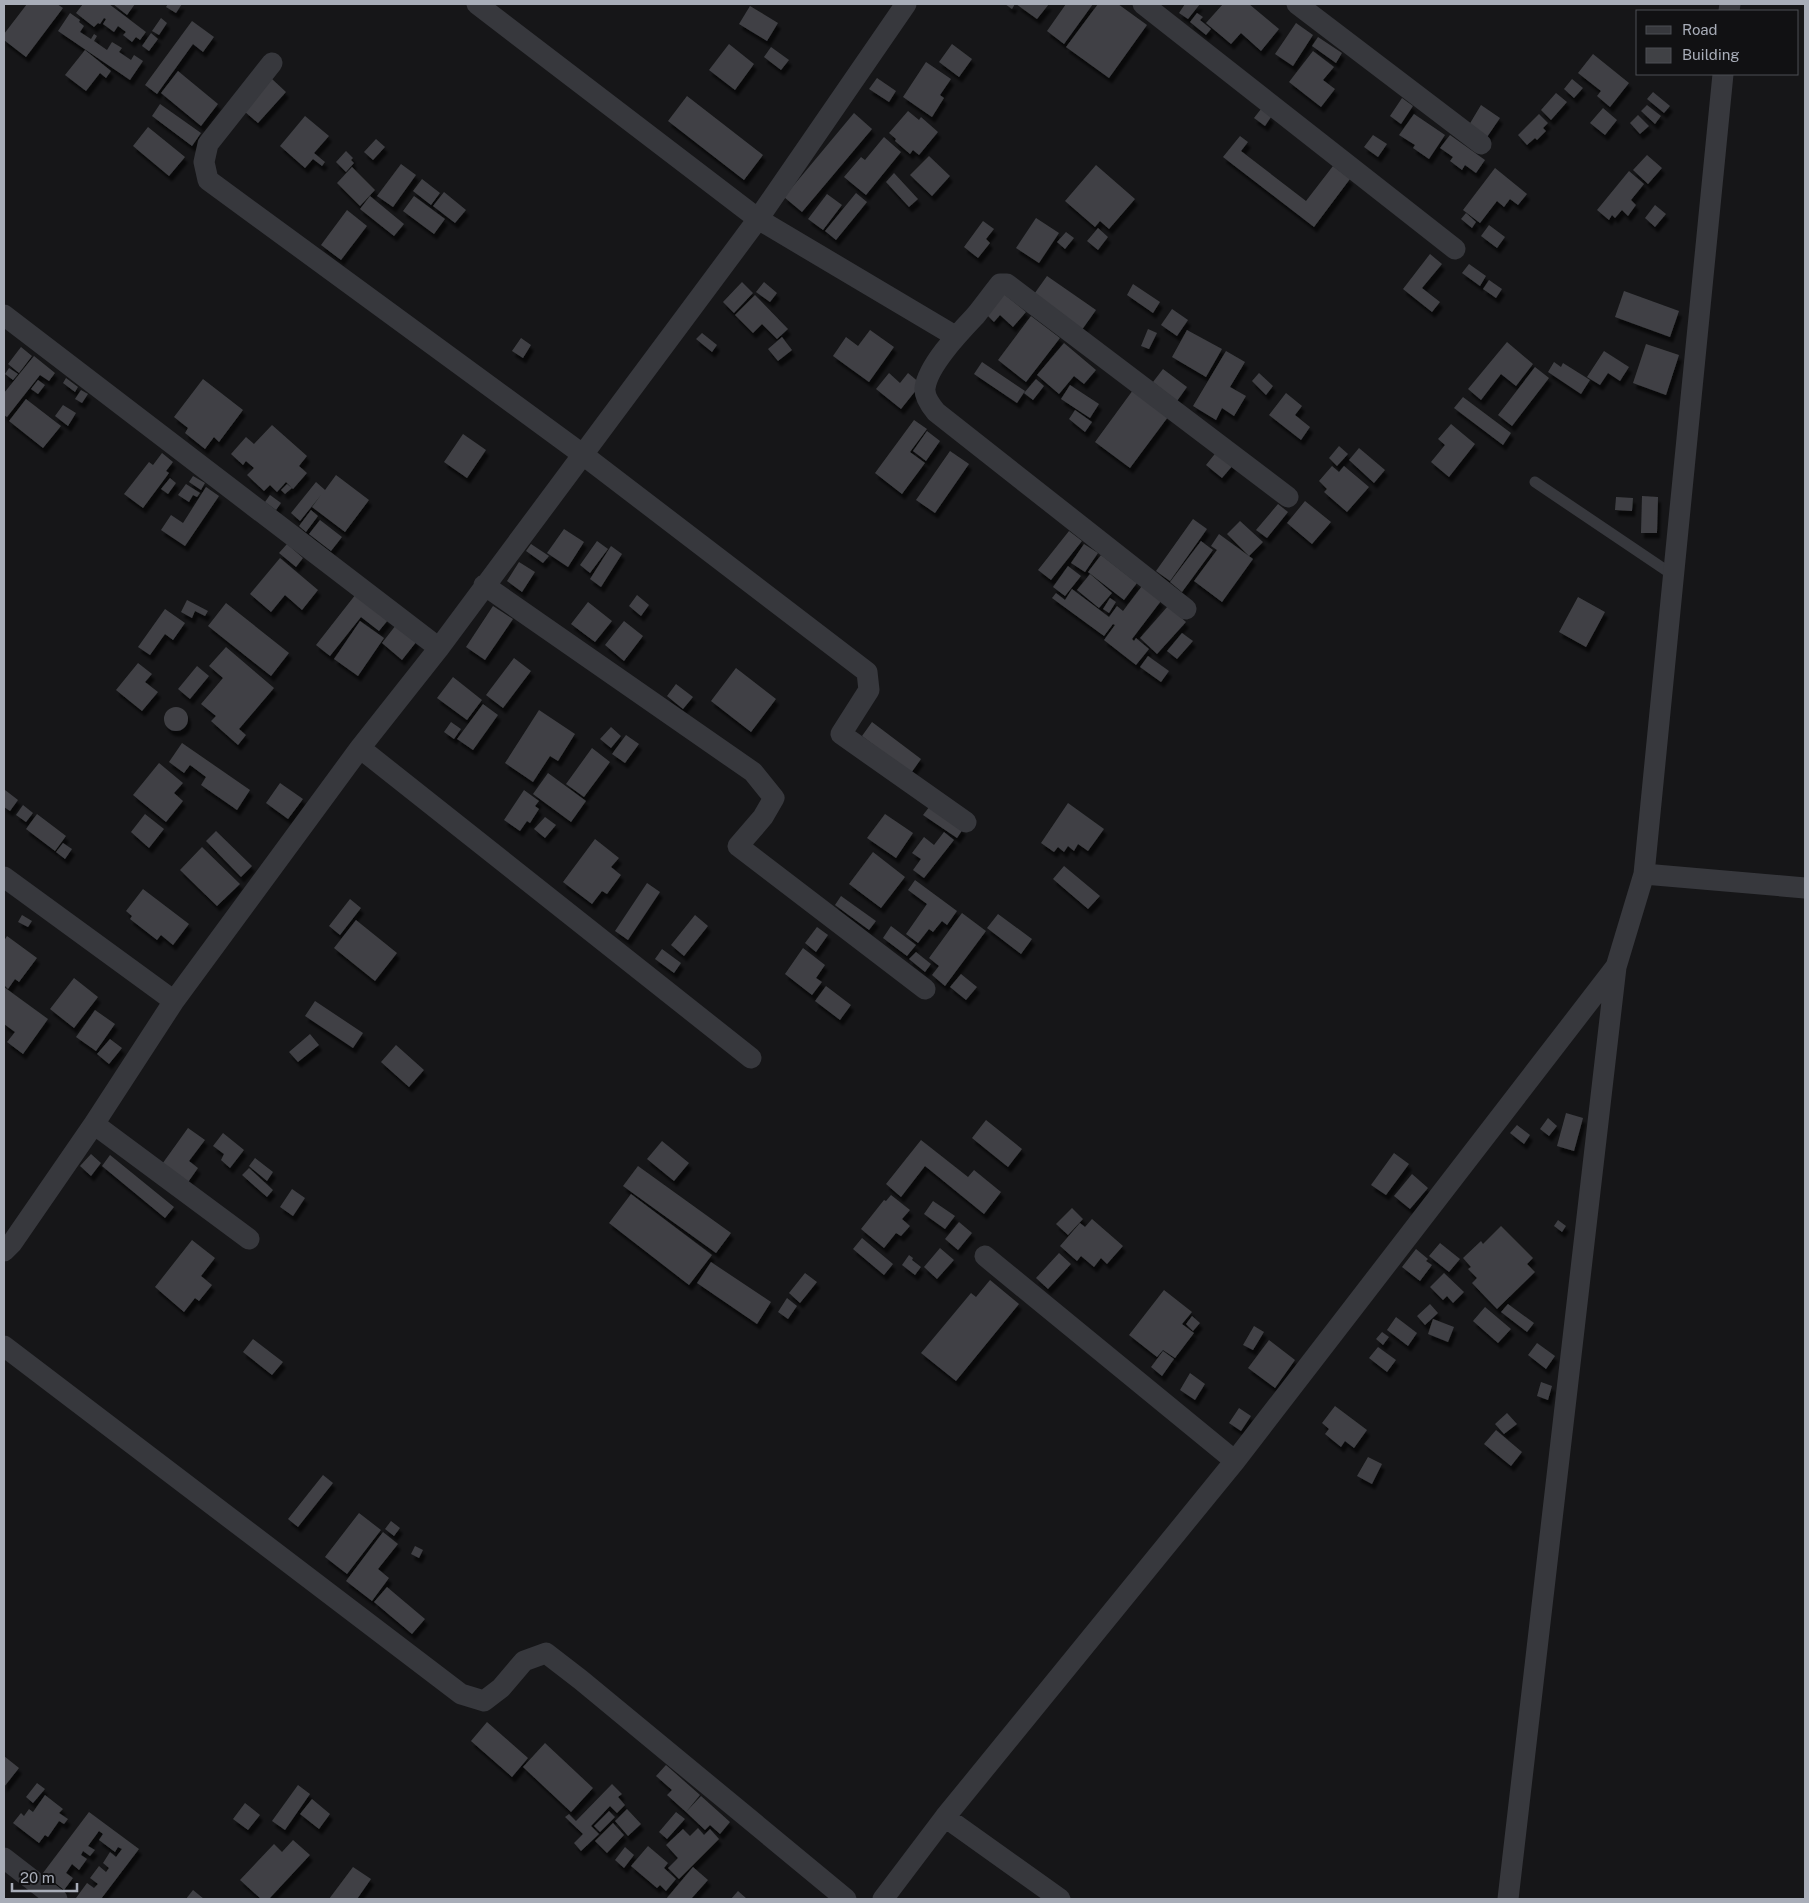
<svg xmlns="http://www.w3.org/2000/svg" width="1809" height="1903" viewBox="0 0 1809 1903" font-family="'Public Sans',sans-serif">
	<defs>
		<filter id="shadow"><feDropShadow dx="3" dy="5.5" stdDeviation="1" flood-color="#0009"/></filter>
	</defs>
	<rect width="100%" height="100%" fill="#161618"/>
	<path fill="#404145" filter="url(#shadow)" d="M27,4h30l6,4 -37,49 -22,-17v-6z
		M83,4h26l37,28 -6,8 -4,-3 -4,5 -9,-7 3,-3 -8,-6 -4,6 -11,-8 3,-5 -2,-1 -4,6 -2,-1 -4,4 -18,-14z
		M113,4h22l-8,11z
		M168,4h14l-6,9 -10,-6z
		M1005,4h10l-3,5z
		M1016,4h33l-12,15z
		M1066,4h27l-29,40 -17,-13z
		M1098,4h20l29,21 -38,53 -43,-31z
		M1185,4h15l-12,15 -9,-6z
		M1223,4h26l30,25 -18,22 -20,-18 -10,11 -25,-21z
		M750,6l28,17 -11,18 -28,-17z
		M70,13l10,7 -1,2 5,4 -4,6 11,7 3,-5 3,2 -3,5 13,9 5,-8 10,6 -3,4 12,8 3,-5 9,6 -13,19 -72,-49z
		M1197,13l6,4 -3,3 11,9 -5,6 -16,-13z
		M161,18l6,5 -8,12 -7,-4z
		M192,21l22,16 -11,15 -10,-8 -36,50 -12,-9z
		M1296,23l17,12 -20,31 -18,-12z
		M151,33l7,6 -9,12 -7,-5z
		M1318,37l24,16 -6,10 -24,-17z
		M729,44l25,20 -19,26 -26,-20z
		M952,44l20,15 -13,18 -20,-15z
		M771,47l18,13 -8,10 -17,-13z
		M85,50l26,21 -5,7 -6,-5 -14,18 -21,-16z
		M1313,51l21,16 -11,13 12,9 -14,18 -32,-25z
		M1593,54l36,29 -19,24 -13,-11 4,-5 -23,-18z
		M926,62l25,17 -11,16 4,3 -12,19 -29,-20z
		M178,71l40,33 -17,22 -40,-33z
		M877,78l19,13 -7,11 -20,-13z
		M272,79l14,13 -28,31 -14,-12z
		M1572,79l11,9 -9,10 -10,-9z
		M1653,92l17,14 -6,7 -17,-14z
		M1556,93l11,9 -16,18 -10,-10z
		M687,96l76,59 -19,25 -76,-59z
		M1402,98l11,8 -12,18 -11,-8z
		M160,104l41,29 -9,13 -40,-30z
		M1481,105l19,13 -13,19 -18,-12z
		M1647,105l14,11 -6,8 -14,-13z
		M1603,108l14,12 -12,15 -15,-12z
		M1261,109l10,8 -6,9 -11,-8z
		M908,111l11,9 2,-3 17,15 -19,23 -6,-5 -3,4 -15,-13 1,-2 -7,-6z
		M854,113l18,16 -70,83 -18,-15z
		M1414,114l31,21 -16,24 -16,-11 2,-3 -16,-10z
		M1539,114l9,9 -5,5 3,3 -9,9 -2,-2 -8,7 -9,-10z
		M1638,115l11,11 -9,8 -10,-11z
		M305,116l24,20 -15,17 11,9 -3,4 -9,-7 -8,9 -25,-22z
		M148,127l37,30 -16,19 -36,-30z
		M1373,135l14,9 -9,13 -14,-10z
		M1450,135l35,25 -9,13 -11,-8 -3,5 -12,-9 3,-4 -13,-9z
		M1240,136l8,6 -7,9 65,50 27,-35 17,13 -36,48 -91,-70z
		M884,137l17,15 -35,43 -22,-18 17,-20 4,3z
		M376,139l9,8 -12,13 -9,-8z
		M346,151l7,7 -2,2 3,3 -8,9 -10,-10z
		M1647,155l15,13 -14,16 -15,-14z
		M929,156l21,20 -18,20 -22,-21z
		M401,164l15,11 -23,32 -16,-11z
		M1096,165l39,34 -26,30 -9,-8 -5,6 -30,-26z
		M352,167l23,23 -15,16 -23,-23z
		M1495,168l32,26 -9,11 -8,-6 -6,8 -7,-6 -17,22 -17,-13z
		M1629,171l15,13 -13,16 5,5 -8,11 -6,-6 -7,8 -3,-3 -3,5 -12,-10z
		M894,173l24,26 -9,8 -23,-25z
		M422,179l18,14 -9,12 -18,-14z
		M444,192l22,18 -11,13 -22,-17z
		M856,193l11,9 -31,38 -11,-9z
		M827,194l15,11 -19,25 -15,-11z
		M370,196l34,28 -10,12 -34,-27z
		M414,196l31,23 -11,15 -31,-23z
		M1655,205l11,9 -11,13 -10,-9z
		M347,210l20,16 -26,34 -20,-15z
		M1466,213l10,9 -4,6 -11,-9z
		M1036,218l23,15 -20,30 -23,-15z
		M983,221l11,8 -8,10 4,4 -12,15 -14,-11z
		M1489,225l16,12 -8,11 -16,-12z
		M1098,228l10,9 -10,13 -11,-9z
		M1066,232l8,6 -9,11 -8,-7z
		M1430,254l12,10 -20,24 18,14 -8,10 -29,-23z
		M1469,264l17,12 -6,10 -18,-13z
		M1047,276l49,34 -15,21 -49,-34z
		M1489,280l13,9 -6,9 -13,-9z
		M742,282l11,11 -19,20 -11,-11z
		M764,282l13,11 -7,9 -14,-10z
		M1133,284l27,18 -7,11 -26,-18z
		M1624,291l55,20 -9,26 -55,-20z
		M1004,294l22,18 -13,15 -13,-12 -6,7 -7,-7z
		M755,295l33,34 -11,10 -15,-15 -9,9 -18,-18z
		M1172,309l16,11 -11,16 -16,-11z
		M1031,316l29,22 -34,44 -28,-22z
		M1148,329l9,4 -8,16 -8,-3z
		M870,330l24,17 -25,35 -36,-26 13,-19 12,9z
		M1187,330l35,19 -16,28 -34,-20z
		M702,333l15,12 -5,7 -16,-13z
		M782,337l10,13 -14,11 -10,-12z
		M521,338l10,7 -8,13 -11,-7z
		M1507,342l26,22 -17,22 -15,-12 -20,26 -13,-11z
		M1064,343l32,27 -12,14 -10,-8 -15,18 -22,-19z
		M1646,344l33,11 -13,40 -33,-12z
		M21,347l11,9 -13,17 -11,-9z
		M1226,351l19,11 -15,25 16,9 -12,20 -12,-8 -6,12 -23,-14z
		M1604,351l25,16 -9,14 -12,-8 -8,12 -13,-8z
		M34,356l21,17 -6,8 -9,-6 -33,42 -3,-2v-22z
		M982,362l43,29 -8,12 -43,-29z
		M1554,362l7,5 2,-4 27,17 -9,14 -33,-22z
		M1535,367l14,11 -37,48 -14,-11z
		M9,368l9,6 -5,6 -8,-6z
		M1163,369l24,18 -10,14 -24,-19z
		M889,373l11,10 8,-10 13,11 -20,25 -25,-20z
		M1259,373l14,13 -7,9 -14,-14z
		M66,378l12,9 -3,5 -12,-9z
		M203,379l40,31 -24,32 -5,-5 -9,12 -20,-16 3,-5 -14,-11z
		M1036,379l8,7 -11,14 -9,-7z
		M38,380l7,5 -7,9 -7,-5z
		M1070,385l29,19 -9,14 -29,-19z
		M81,390l7,4 -6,9 -7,-4z
		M1133,390l35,27 -38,51 -35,-26z
		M1286,393l16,13 -7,9 15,12 -9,13 -32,-25z
		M1463,397l48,36 -8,12 -49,-37z
		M26,399l35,27 -18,22 -34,-27z
		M63,405l13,8 -8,13 -13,-10z
		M1075,410l17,12 -7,10 -16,-13z
		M914,420l13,9 -17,23 15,11 -23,31 -27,-21z
		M1451,424l24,20 -26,33 -18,-15 14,-17 -7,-6z
		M272,425l35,31 -8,10 8,7 -14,16 -7,-7 -9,10 -7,-7 -6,6 -17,-16 7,-7 -8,-7 -3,4 -12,-11 15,-17 8,7z
		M927,431l13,10 -14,20 -13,-10z
		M463,434l23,16 -19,28 -23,-16z
		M1339,446l9,8 -11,12 -8,-8z
		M1359,448l26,22 -11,13 -25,-23z
		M1218,450l16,14 -12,14 -16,-13z
		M950,451l19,13 -34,49 -19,-13z
		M162,453l11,9 -7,9 3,2 -26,35 -19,-14 25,-32 4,3z
		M1332,466l7,6 5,-6 25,21 -22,25 -23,-20 3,-3 -8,-8z
		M336,475l33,25 -24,32 -33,-25 9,-12 -21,26 -9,-8 25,-31 9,8z
		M193,476l12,7 -4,7 -12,-8z
		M170,478l6,5 -8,11 -7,-5z
		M186,484l14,9 -3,4 -4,-2 -4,7 -11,-7z
		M287,484l5,4 -7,6 -4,-4z
		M206,487l13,9 -34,50 -24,-16 10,-15 12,8z
		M270,495l11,8 -5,7 -11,-8z
		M1642,496l16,1 -1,36h-16z
		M1616,497l17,1 -1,13 -17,-1z
		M1305,501l26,21 -19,22 -25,-21z
		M1278,504l10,8 -21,26 -11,-8z
		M311,510l7,6 -12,16 -7,-6z
		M1193,519l14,10 -37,52 -14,-10z
		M320,520l22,17 -11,14 -22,-17z
		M1240,521l23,21 -14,14 -22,-22z
		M564,529l20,13 -16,25 -21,-14z
		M1069,531l13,10 -31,39 -13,-10z
		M1219,534l34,25 -31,43 -28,-21 23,-31 -6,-4z
		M597,541l11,8 -18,24 -10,-8z
		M1201,541l12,9 -31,42 -12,-10z
		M287,544l16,14 -7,9 -17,-14z
		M531,544l18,12 -6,7 -17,-12z
		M1084,544l14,9 -13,19 -14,-9z
		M611,546l11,8 -21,33 -11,-8z
		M1101,555l36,28 -13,17 -36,-28z
		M280,558l38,32 -16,20 -17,-15 -14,17 -21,-18z
		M519,562l16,10 -13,20 -15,-11z
		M1068,566l13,10 -16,20 -12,-9z
		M1090,574l22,19 -13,15 -22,-18z
		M1142,586l19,15 -29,38 2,2 2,-3 13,11 -13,16 -32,-25 11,-15 -2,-1 -9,12 -52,-38 4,-5 9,7 7,-11 37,28 8,-11 6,5z
		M356,594l32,26 -9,11 -18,-14 -31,39 -14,-11z
		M637,595l12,10 -8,11 -12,-10z
		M1578,597l27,15 -19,35 -27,-15z
		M1110,598l6,4 -7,11 -6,-4z
		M187,600l21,11 -3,5 -10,-5 -3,7 -11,-6z
		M588,602l24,19 -17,21 -24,-18z
		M226,603l63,50 -18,23 -63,-50z
		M493,606l20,13 -28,41 -19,-13z
		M1168,606l18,16 -29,32 -17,-16z
		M165,609l20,14 -12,17 -8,-6 -15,21 -12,-8z
		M360,621l24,17 -26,38 -24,-17z
		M624,621l19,15 -19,25 -19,-16z
		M396,625l21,16 -15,19 -20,-17z
		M1182,633l11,8 -16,18 -10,-8z
		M226,647l48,41 -35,41 7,6 -8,10 -27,-24 5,-5 -15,-12 22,-26 -14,-12z
		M1148,656l21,15 -8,11 -21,-15z
		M514,658l17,13 -28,37 -17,-13z
		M138,663l14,11 -7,8 13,10 -16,19 -26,-21z
		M197,666l12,10 -19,23 -12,-10z
		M736,668l40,31 -25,33 -40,-31z
		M453,677l29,23 -15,20 -30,-22z
		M676,684l17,13 -10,12 -16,-13z
		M483,704l15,11 -25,35 -16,-11z
		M164 719a12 12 0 1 1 24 0a12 12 0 1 1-24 0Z
		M539,710l36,24 -17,27 -8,-5 -17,26 -28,-19z
		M451,722l10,7 -7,10 -10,-7z
		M872,722l49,37 -10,14 -49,-37z
		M611,727l10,9 -10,12 -11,-9z
		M626,735l13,9 -14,19 -13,-9z
		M182,743l68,47 -13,20 -36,-25 5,-8 -16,-12 -6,8 -15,-11z
		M592,748l18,14 -26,35 -18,-13z
		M159,763l24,20 -9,10 9,8 -17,21 -33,-27z
		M548,773l38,28 -15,21 -38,-28z
		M280,783l23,16 -15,20 -22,-16z
		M5,790l13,10 -8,11 -6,-4z
		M524,790l15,11 -4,5 4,3 -9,14 -3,-2 -7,10 -16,-11z
		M1068,803l36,26 -16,22 -10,-7 -4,7 -6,-5 -4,6 -6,-5 -4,5 -13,-9z
		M23,805l10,8 -7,9 -10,-7z
		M930,806l33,23 -6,9 -34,-23z
		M37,814l29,22 -11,15 -29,-22z
		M145,814l19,15 -15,19 -18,-16z
		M885,814l28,19 -17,25 -29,-20z
		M545,817l11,8 -11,13 -11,-9z
		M216,831l36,35 -11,11 -35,-36z
		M944,832l10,8 -30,38 -11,-8 8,-11 -9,-6 12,-16 10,8z
		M595,839l24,19 -8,9 10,8 -14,19 -5,-3 -10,13 -29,-22z
		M63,843l9,6 -7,10 -9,-7z
		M202,847l38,37 -23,22 -37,-36z
		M873,852l32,25 -24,31 -32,-24z
		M1064,866l36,30 -12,13 -35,-30z
		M915,880l42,31 -10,14 -5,-4 -9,11 -4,-3 -11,14 -12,-9 21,-30 -19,-14z
		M647,883l13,9 -32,48 -13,-9z
		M143,889l46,35 -16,21 -12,-10 -4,5 -27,-21 2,-3 -6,-5z
		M841,896l35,25 -7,9 -34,-25z
		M350,899l11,9 -21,27 -11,-9z
		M962,913l24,18 -41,55 -13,-11 7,-9 -10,-8z
		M998,914l34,25 -11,15 -34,-26z
		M22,915l10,6 -4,6 -10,-5z
		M695,915l13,11 -24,30 -13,-11z
		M356,920l41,33 -22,28 -41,-33z
		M891,926l25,19 -9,11 -24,-18z
		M817,927l11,8 -12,17 -11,-9z
		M7,936l30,22 -18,24 -4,-3 -7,10 -4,-4v-44z
		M803,948l22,17 -9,13 6,4 -10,13 -27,-21z
		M662,949l19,14 -7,10 -19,-14z
		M916,952l15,12 -6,8 -16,-13z
		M961,974l16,13 -11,13 -16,-13z
		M74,978l24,19 -24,31 -24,-19z
		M826,986l25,19 -11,15 -25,-19z
		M4,987l44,32 -25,35 -16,-12 8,-10 -11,-8z
		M315,1001l48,32 -10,15 -48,-32z
		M95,1010l20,14 -19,27 -20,-14z
		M310,1034l9,11 -21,17 -9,-10z
		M110,1039l12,9 -13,16 -12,-10z
		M396,1045l28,25 -15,17 -28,-25z
		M1566,1113l17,5 -9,33 -17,-5z
		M1548,1118l9,8 -8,10 -9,-7z
		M986,1120l36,29 -14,18 -36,-29z
		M1517,1125l13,10 -6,9 -14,-11z
		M188,1128l17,12 -16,21 9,7 -12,17 -26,-18z
		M223,1133l21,17 -14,18 -9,-8 3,-6 -11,-8z
		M921,1140l47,37 6,-7 27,22 -17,22 -59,-48 -24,31 -15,-13z
		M662,1141l27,22 -15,18 -27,-22z
		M1394,1153l15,11 -23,31 -15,-10z
		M91,1154l10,9 -10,13 -11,-10z
		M110,1155l64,52 -9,11 -63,-52z
		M255,1158l18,14 -6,9 -18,-15z
		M638,1166l93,67 -15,20 -93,-67z
		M249,1168l24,22 -6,7 -25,-22z
		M1412,1174l16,14 -18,21 -16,-13z
		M292,1189l13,9 -12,18 -13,-9z
		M631,1194l81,61 -23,30 -80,-62z
		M891,1195l19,15 -8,9 8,7 -9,10 -5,-3 -12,15 -23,-19 23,-29 2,1z
		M933,1201l22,15 -10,13 -21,-15z
		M1072,1208l11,11 -15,16 -12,-11z
		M1092,1219l31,27 -16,18 -6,-6 -7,9 -13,-11 -4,5 -17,-15 20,-23 5,4z
		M1558,1220l8,6 -4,6 -8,-6z
		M959,1222l13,11 -14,17 -13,-11z
		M1501,1226l32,32 -6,6 8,8 -38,37 -25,-26 5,-5 -9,-9 3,-2 -8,-9 18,-17 2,3z
		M862,1238l31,26 -9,11 -31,-26z
		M192,1240l23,18 -14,18 11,9 -13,16 -4,-3 -11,14 -29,-25z
		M1440,1243l20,16 -11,13 -20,-16z
		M940,1248l14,12 -17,19 -13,-12z
		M1416,1249l12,10 -2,2 6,4 -12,16 -18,-14z
		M1059,1253l12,11 -23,25 -12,-11z
		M909,1255l4,3 -1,2 9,7 -6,8 -13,-10z
		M711,1262l60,40 -14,22 -60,-41z
		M805,1273l12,9 -17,21 -11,-10z
		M1444,1273l20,19 -11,11 -6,-7 -4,4 -13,-13z
		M990,1280l29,24 -63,77 -35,-28 50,-60 5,4z
		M1164,1290l28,22 -10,12 12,9 -19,25 -12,-8 -6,7 -28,-22z
		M787,1298l10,8 -9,13 -10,-7z
		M1430,1304l8,9 -13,12 -8,-9z
		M1508,1304l26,19 -7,9 -26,-20z
		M1485,1307l26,22 -13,14 -25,-22z
		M1192,1316l8,7 -7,8 -7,-7z
		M1396,1317l21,16 -9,13 -21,-16z
		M1433,1319l21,8 -6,15 -20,-8z
		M1254,1326l10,6 -11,18 -10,-5z
		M1382,1332l7,5 -6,8 -7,-6z
		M253,1339l30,23 -11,13 -29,-23z
		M1269,1340l26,20 -20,28 -27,-20z
		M1537,1343l18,13 -9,13 -18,-14z
		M1378,1347l18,13 -9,12 -18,-14z
		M1163,1351l11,8 -12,17 -11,-9z
		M1190,1373l15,11 -10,16 -15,-10z
		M1541,1382l11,4 -4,14 -11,-4z
		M1335,1406l32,24 -13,18 -9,-7 -4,6 -16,-13 4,-5 -7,-6z
		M1239,1408l12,8 -10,15 -12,-8z
		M1507,1413l10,11 -13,10 -9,-10z
		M1496,1430l26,22 -11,14 -27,-22z
		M1368,1457l14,7 -10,20 -15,-8z
		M323,1475l10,8 -35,44 -10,-8z
		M359,1513l22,17 -34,44 -22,-17z
		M391,1521l9,7 -6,8 -9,-7z
		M383,1532l15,12 -20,25 11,9 -17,23 -26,-20z
		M415,1546l8,4 -4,8 -8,-4z
		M387,1587l38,32 -13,15 -38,-32z
		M487,1722l41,36 -16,19 -41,-36z
		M545,1743l48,45 -22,24 -48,-45z
		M4,1756l15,12 -15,19z
		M666,1765l34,30 -14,17 -19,-17 5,-5 -16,-14z
		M37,1783l8,6 -12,14 -7,-6z
		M612,1784l10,10 -4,3 7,8 -8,8 -7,-7 -19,20 8,8 -18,17 -7,-8 9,-9 -18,-17 4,-3 7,7z
		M298,1785l12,9 -25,36 -13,-9z
		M45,1795l18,14 -4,4 9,6 -4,5 -5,-3 -11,16 -3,-2 -6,8 -26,-20 8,-10 3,3 5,-7 4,3z
		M701,1796l29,26 -10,12 -10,-9 -5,5 -19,-18z
		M312,1799l18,15 -11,15 -19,-15z
		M245,1803l15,12 -12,15 -15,-11z
		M627,1809l14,15 -13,12 -13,-15z
		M609,1811l6,6 -15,15 -6,-6z
		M89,1812l50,37 -38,50 -25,-1 11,-15 7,5 4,-4 -8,-6 9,-12 7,6 3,-4 -6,-5 7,-11 6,5 6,-8 -4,-2 -3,5 -16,-12 4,-6 -4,-3 -11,15 7,4 -5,6 -7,-5 -2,4 6,4 -8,11 -7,-6 -6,9 7,5 -9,12 -21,-17z
		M676,1812l9,7 -18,20 -8,-7z
		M613,1823l11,12 -17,18 -12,-12z
		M698,1828l6,7 6,-6 9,10 -40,40 -11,-11 10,-10 -12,-13 17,-16 7,7z
		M293,1840l17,15 -41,44h-8l-21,-19 34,-36 8,8z
		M648,1846l20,17 -4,5 12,11 -10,12 -6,-6 -3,3 -26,-22z
		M625,1847l9,8 -10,13 -9,-8z
		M353,1867l18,12 -14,20h-28z
		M693,1867l15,13 -17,19h-25z
		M193,1890l11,9h-18z
		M738,1891l9,8h-16z"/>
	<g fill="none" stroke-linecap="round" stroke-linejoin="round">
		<path stroke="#37383d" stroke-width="11" d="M1535,482l138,93"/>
		<path stroke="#37383d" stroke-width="21" d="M477,4l281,215 197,117
			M1143,4l312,245
			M1297,4l184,140
			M1729,11l1,-7
			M272,63l-64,81 -4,18 4,18 374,274 285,218 2,18 -28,44 125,88
			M4,315l435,333
			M484,585l269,187 21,26 -11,19 -25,29 187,143
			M1186,609l-250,-197c-5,-6 -12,-15 -11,-24 3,-23 35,-56 51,-73 8,-10 16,-21 24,-31h7l281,213
			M360,748l391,310
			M1644,874l161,14
			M4,877l170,124
			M94,1124l155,115
			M4,1251l8,-8 82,-119 80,-123 186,-253 79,-100 319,-429 148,-215
			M985,1256l250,205
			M4,1346l457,348 23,7 17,-13 23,-27 22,-8 35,27 265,219
			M945,1817l115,82
			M4,1858l53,41
			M883,1899l62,-82 290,-356 380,-493
			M1508,1899l108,-932 28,-93 79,-800"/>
	</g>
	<rect width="1809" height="1903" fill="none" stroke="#a8adb8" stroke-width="10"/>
	<rect x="1636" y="10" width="162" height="65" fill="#111113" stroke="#4d4f55"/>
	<rect x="1646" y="26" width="25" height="8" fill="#37383d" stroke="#4d4f55"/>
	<text x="1682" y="35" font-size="15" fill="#a8adb8">Road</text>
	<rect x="1646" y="48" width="25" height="15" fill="#404145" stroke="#4d4f55"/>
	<text x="1682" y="60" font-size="15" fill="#a8adb8">Building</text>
	<path d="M12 1883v8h65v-8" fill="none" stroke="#a8adb8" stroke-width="2.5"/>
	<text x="20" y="1883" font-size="15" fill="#a8adb8" stroke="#111113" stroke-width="4" paint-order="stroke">20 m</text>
</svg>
